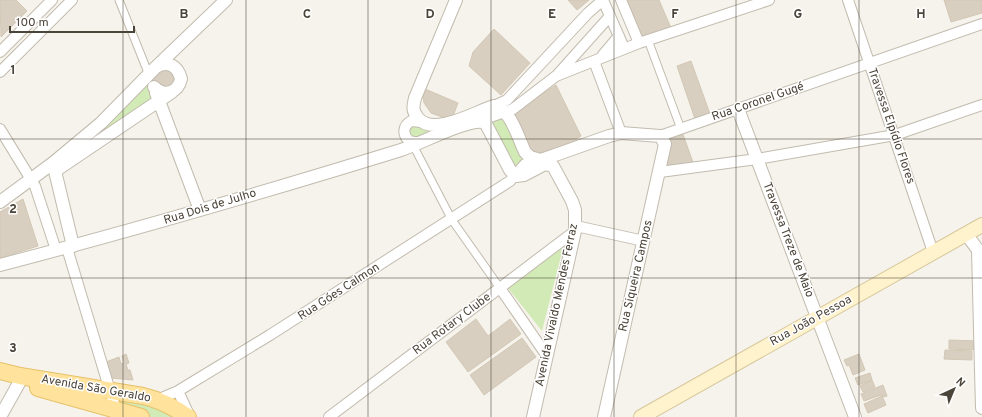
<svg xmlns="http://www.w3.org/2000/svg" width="982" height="417" viewBox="0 0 982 417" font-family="Overpass,sans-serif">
	<rect width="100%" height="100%" fill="#f6f3ec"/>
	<path fill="#d2eab5" d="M146,83l10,18 -56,35 -1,-6z
		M505,116l21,39 -11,19 -29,-52z
		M408,123l19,5v6l-8,9 -15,-11z
		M564,244l-22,87 -34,-43z
		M110,391l78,26h-48l-24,-7z"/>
	<path fill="#d8cfc1" stroke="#d3c7b4" d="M0,0h16l11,11 -26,26z
		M568,0h21l-12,10z
		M626,0h33l12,28 -28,12z
		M944,0h38v13l-31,9z
		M494,29l36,34 -29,32 -32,-29 4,-14z
		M691,61l19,53 -15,5 -18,-53z
		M169,66l9,17 -17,7 -5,-4 -3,-6v-6z
		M556,85l25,51 -9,6 -37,13 -4,-2 -18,-40z
		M425,89l33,14 -5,13 -11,1 -11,-4 -7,-10 -1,-6z
		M681,129l14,39 -35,4v-36z
		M23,199l15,47 -38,12v-46z
		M476,319l12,17 22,-17 11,15 -53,38 -22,-30z
		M522,338l14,19 -52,38 -14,-20z
		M949,340l30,1v9l-30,-1z
		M945,350l27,1v9l-28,-1z
		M126,354l3,9 -3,1 2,6h2l3,10 -23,-2 -4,-16 13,-5 2,7 3,-1 -2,-7z
		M859,354l6,16 -12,5 -4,-10 -2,1 -3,-6z
		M870,373l2,7 -14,5 -3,-7z
		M872,380l3,7 -12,5 -3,-6z
		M883,385l4,11 -4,1 -2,-2 -17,6 -3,-7z
		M882,396l4,9 -18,8 -4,-9z"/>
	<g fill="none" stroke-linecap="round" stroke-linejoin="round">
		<defs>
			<path id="pedestrian" d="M119,0l30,75
				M648,40l33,89
				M413,145l39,75 48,68"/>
			<path id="minor" d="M603,0l21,48
				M621,0l18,43
				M848,0l85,252
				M0,52l52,-52
				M602,56l17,-20
				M594,61l27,72
				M0,72l72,-72
				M558,74l52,-58
				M494,106l13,-6 81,-87 15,-13
				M479,121l34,-12 43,-33 83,-33 130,-43
				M0,129l35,57 21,64
				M660,136l322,-112
				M419,143l-10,-2c-7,-7 -6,-15 2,-20l10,1
				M660,172l97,-13 138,-24 87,-30
				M576,226l68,15
				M67,248l50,166
				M500,288l47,68
				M178,391l12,26
				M157,400l21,-9 92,-56 240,-154 15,-17 16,-4
				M329,417l246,-186"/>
			<path id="tertiary" d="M456,0l-41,98c-2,8 -3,13 3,20 15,19 57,-6 76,-12 17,3 24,32 31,46l5,5 11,3 68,-24 12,-3 39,3 5,8 -61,273
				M157,66l69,-66
				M156,93l44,117
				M738,109l117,308
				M0,202l53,-39 48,-40 55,-56c12,-7 22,-1 25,12 -3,13 -16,19 -27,8
				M966,234l12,16 4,158
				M73,246l-18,-75 117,-79
				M0,265c134,-35 268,-74 401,-115 19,-6 65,-31 82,-28l3,2 24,46 6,6 8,-1 21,-11 8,2 19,35 3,9v21l-42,186
				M0,417l19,-34 1,-7"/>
			<path id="secondary" d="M641,417l341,-192"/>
			<path id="primary" d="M0,371l20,5 123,20c17,4 31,11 45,21
				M38,388l103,29"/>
		</defs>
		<use href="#pedestrian" stroke="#c2bbae" stroke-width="9"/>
		<use href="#minor" stroke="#c2bbae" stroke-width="12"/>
		<use href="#tertiary" stroke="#c2bbae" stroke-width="14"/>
		<use href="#secondary" stroke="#d6c79b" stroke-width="16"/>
		<use href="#primary" stroke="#e6c16a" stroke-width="18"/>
		<use href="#pedestrian" stroke="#fff" stroke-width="7"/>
		<use href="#minor" stroke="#fff" stroke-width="10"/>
		<use href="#tertiary" stroke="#fff" stroke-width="12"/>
		<use href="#secondary" stroke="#fff3cd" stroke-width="14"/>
		<use href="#primary" stroke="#ffe39c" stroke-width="16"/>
	</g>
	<path fill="none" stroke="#4b4439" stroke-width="1" stroke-opacity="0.55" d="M123,0v417M246,0v417M368,0v417M491,0v417M614,0v417M736,0v417M859,0v417M0,139h982M0,278h982"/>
	<g text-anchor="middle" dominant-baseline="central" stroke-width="3" stroke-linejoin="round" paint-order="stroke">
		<g font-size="12" fill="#4b4439" stroke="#fff">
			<text transform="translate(758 102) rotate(-19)">Rua Coronel Gugé</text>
			<text transform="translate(891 126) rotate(71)">Travessa Elpídio Flores</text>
			<text transform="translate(210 207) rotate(-17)">Rua Dois de Julho</text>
			<text transform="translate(788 240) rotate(69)">Travessa Treze de Maio</text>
			<text transform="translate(636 276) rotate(-77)">Rua Siqueira Campos</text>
			<text transform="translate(339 292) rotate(-33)">Rua Góes Calmon</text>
			<text transform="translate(557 305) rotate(-78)">Avenida Vivaldo Mendes Ferraz</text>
			<text transform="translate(811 321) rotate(-29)">Rua João Pessoa</text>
			<text transform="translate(452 324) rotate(-37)">Rua Rotary Clube</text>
			<text transform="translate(96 389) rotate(10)">Avenida São Geraldo</text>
		</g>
	</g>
	<g font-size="13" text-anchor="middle" font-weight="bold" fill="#4b4439" stroke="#fff" stroke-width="3" stroke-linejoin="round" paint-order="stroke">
		<text x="184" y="18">B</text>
		<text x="307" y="18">C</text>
		<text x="430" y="18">D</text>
		<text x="552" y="18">E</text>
		<text x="675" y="18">F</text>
		<text x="798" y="18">G</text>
		<text x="921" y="18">H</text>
		<text x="13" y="74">1</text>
		<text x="13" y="213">2</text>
		<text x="13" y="352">3</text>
	</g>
	<g transform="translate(954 389) rotate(44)" stroke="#ffffff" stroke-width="3" paint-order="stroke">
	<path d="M0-3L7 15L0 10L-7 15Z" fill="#4b4439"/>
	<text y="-6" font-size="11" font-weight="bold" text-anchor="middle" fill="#4b4439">N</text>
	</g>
	<path d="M10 26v6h124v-6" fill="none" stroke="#4b4439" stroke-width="2"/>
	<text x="16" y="26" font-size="12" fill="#4b4439" stroke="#ffffff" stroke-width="3" paint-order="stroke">100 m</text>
</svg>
